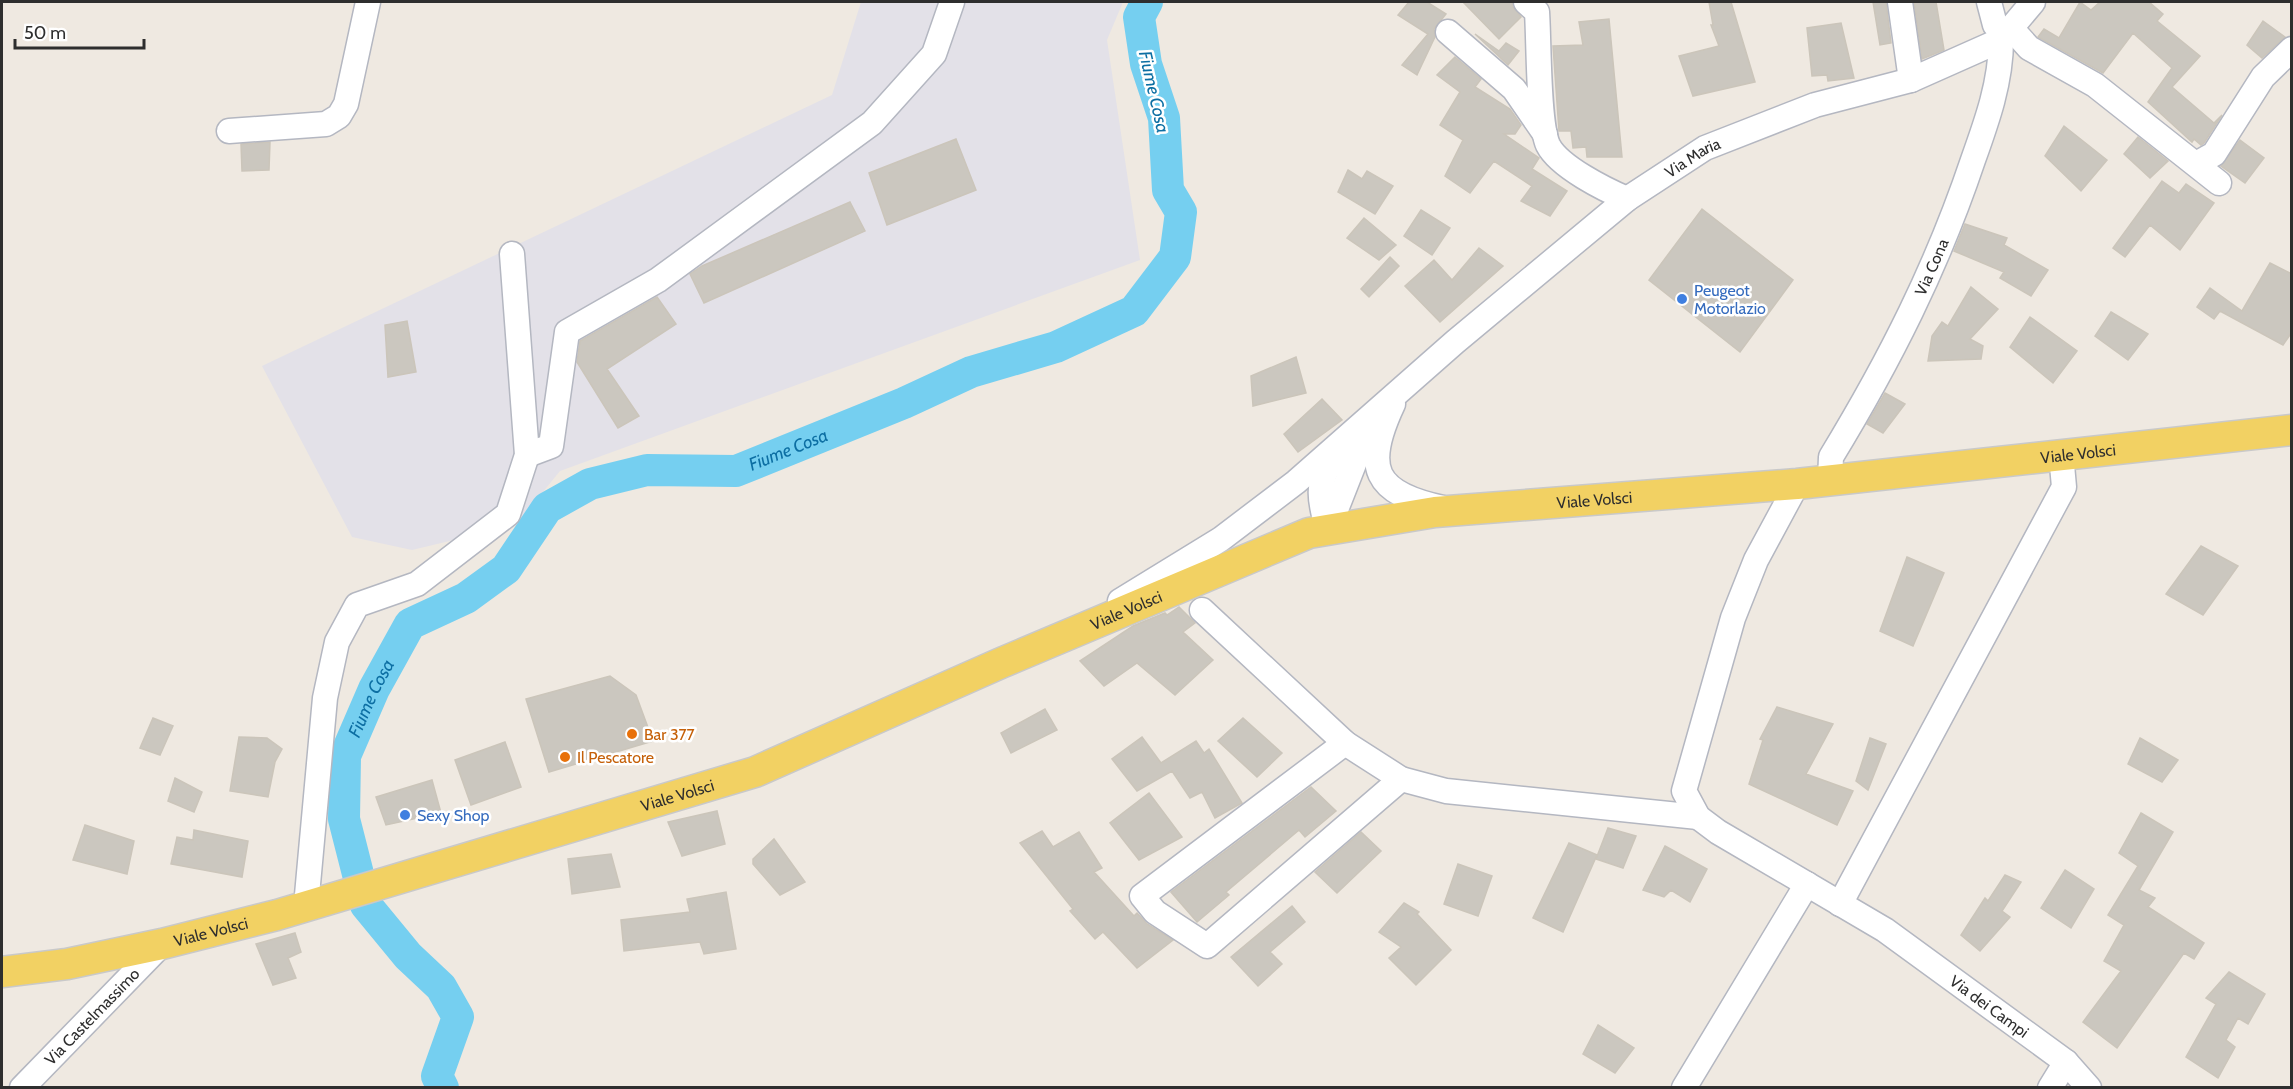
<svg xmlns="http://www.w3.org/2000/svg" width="2293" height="1089" viewBox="0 0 2293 1089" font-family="Cabin,sans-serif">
	<rect width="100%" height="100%" fill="#efe9e1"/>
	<path fill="#e3e1e8" d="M861,2h262l-16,38 33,220 -580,211 -44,54 -104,25 -60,-13 -90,-171 570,-271z"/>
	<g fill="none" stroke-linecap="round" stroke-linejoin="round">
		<g stroke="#75cff0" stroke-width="32">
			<path id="s1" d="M358,874l-14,-55 1,-63 29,-67 36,-65 56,-26 40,-29 41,-61 43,-24 57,-14 89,1 168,-68 67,-31 85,-25 78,-36 41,-54 6,-45 -13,-22 -4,-72 -18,-54 -7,-47 8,-15"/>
			<path d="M366,905l42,51 33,31 17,30 -21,59 6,12"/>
		</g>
	</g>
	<path fill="#cbc7bf" stroke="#cbc5ba" stroke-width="1.5" d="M1409,2h18l19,12 -12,15 1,8 -18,38 -15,-10 26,-31 -30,-19z
		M1463,2h49l1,5 8,10 -22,22z
		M1709,2h22l24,80 -62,14 -14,-40 40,-10 -8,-21h2z
		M1873,2h13l5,41 -11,2z
		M1914,2h22l8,48 -22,9z
		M2080,2l11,8 9,-8h49l14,12 -6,7 43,35 -28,31 42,36 8,-8 -18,28 -3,2 -7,-6 -2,3 -44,-40 24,-34 -39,-35 -30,40 -65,-36 6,-8 15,9z
		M1609,19l13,138h-35l-1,-10 -13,1 -2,-17h-12l-6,-85 30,-1 -4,-23z
		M2263,21l22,16 -23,21 -15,-13z
		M1841,23l13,55 -26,3 -1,-6 -15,1 -5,-48z
		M1475,34l24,17 7,-8 13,8 -11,14z
		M1455,57l26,22 -6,8 35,22 11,16 -6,9h-11l35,24 -7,11 35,22 -17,25 -29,-15 11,-15 -38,-25 -24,32 -25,-17 18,-36 -23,-15 20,-33 -23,-17z
		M2064,126l43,34 -26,31 -36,-35z
		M2138,137l30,24 -18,17 -26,-24z
		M956,139l20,51 -89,35 -18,-52z
		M2240,140l24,18 -19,25 -24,-17z
		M270,142l-1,28 -27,1 -1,-27z
		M1348,170l14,9 5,-8 26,15 -18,28 -37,-22z
		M2162,181l17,12 7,-9 28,19 -34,47 -30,-25 -25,32 -12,-9z
		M850,202l15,29 -161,72 -14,-29 12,-8z
		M1702,209l91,71 -53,72 -91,-72z
		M1421,210l29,18 -18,27 -28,-19z
		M1364,218l32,27 -17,15 -32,-22z
		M1965,224l42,14 -3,7 44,25 -17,26 -31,-18 4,-6 -50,-21z
		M1479,248l24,18 -63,56 -35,-36 29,-26 18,20z
		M1390,257l9,9 -30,31 -8,-8z
		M2270,263l22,11v58l-9,13 -63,-34 -6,8 -17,-12 13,-19 32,23z
		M1971,287l27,22 -28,30 13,7 -2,13 -53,2 4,-25 10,-14 6,4z
		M657,297l19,27 -69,45 32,47 -21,12 -41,-66 3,-21z
		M2111,312l37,22 -20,26 -33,-24z
		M2030,317l47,34 -24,32 -43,-36z
		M407,321l9,51 -28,5 -3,-52z
		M1296,357l10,36 -53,13 -2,-30z
		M1885,393l20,11 -22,29 -16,-9z
		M1322,399l20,21 -44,32 -14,-18z
		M2201,546l37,20 -35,49 -37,-21z
		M1907,557l37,16 -31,73 -33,-15z
		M1179,607l16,16 -12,9 30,28 -38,35 -38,-32 -33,23 -24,-25 53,-35 32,-13 2,2z
		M610,676l26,19 17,46 -104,31 -23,-73z
		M1777,707l56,17 -27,50 47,17 -16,34 -88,-41 14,-44 -3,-1z
		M1045,709l12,21 -46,23 -10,-20z
		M153,718l20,8 -13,29 -20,-7z
		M1243,718l39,35 -25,24 -39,-36z
		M239,737l28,1 15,11 -7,13 -7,35 -38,-6z
		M1142,737l19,26 35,-22 8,12 5,-4 33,54 -27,15 -13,-26 -12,6 -18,-27 -35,20 -25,-32z
		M1870,738l16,6 -18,46 -12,-9z
		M2140,738l38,22 -16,22 -34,-18z
		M505,742l16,45 -50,18 -16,-45z
		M175,778l27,14 -8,20 -26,-11z
		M432,780l9,33 -55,12 -10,-28z
		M1311,787l25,24 -31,26 -6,-7 -73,62 3,3 -32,27 -26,-30z
		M1149,793l33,44 -43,23 -29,-37z
		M717,811l8,33 -43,12 -14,-34z
		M2141,813l32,19 -34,58 16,8 -7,9 56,36 -10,16 -10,-6 -67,95 -34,-26 38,-51 -17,-10 20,-36 -16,-10 30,-49 -19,-13z
		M85,825l49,16 -7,33 -54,-14z
		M1608,828l28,8 -13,32 -27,-9z
		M194,830l54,11 -6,36 -71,-13 6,-27 16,3z
		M1042,831l11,16 26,-15 23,36 -8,4 40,44 3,-3 10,11 26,16 -36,28 -34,-36 -8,7 -25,-28 3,-2 -53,-66z
		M1361,832l20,19 -44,42 -22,-21z
		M774,839l31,43 -25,13 -27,-31v-5z
		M1569,843l28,12 -34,77 -30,-14z
		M1665,846l42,23 -17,33 -19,-12 -7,7 -21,-7z
		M611,854l9,33 -48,7 -4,-35z
		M1458,864l34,12 -14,40 -34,-12z
		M2065,870l29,19 -23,39 -30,-20z
		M2005,875l16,7 -19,29 8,6 -30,34 -19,-16 24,-37 3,3z
		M726,892l10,57 -32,5 -4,-12 -76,9 -3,-31 69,-8 -3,-13z
		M1404,903l15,9 -2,2 34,36 -35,35 -27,-27 12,-11 -22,-15z
		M1292,906l13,16 -35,30 12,12 -24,22 -27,-29z
		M295,933l6,19 -13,6 8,20 -23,7 -17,-41z
		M2229,972l36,22 -17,30 -10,-6 -12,22 9,7 -17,31 -32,-21 30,-53 -10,-6z
		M1598,1025l36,23 -19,25 -32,-19z"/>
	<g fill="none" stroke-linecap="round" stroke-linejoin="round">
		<defs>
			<g id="minor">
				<path d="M1526,2l11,10c2,29 1,111 11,133 11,22 58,45 79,54"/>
				<path d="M1900,2l11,78"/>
				<path d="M1989,2l6,23 11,10"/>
				<path d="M2011,28l18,20 66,37 124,98"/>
				<path d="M1448,32l66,57 31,45"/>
				<path d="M229,131l97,-7 13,-8 7,-12 22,-102"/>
				<path d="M2196,164l18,-10 49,-77 29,-28"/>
				<path d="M1393,404c-30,64 -20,89 50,104"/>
				<path d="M527,455l24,-9 16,-114 91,-52 214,-157 62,-69 18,-52"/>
				<path id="s2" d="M1830,480l1,-23c59,-97 106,-190 142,-297 14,-39 28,-78 28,-120"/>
				<path id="s3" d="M1797,484l-41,76 -23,58 -49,173 14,26 20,15 167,98 181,132 23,26"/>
				<path d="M1328,530l31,-79 18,-28"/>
				<path d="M1328,530c-9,-30 -13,-48 8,-75"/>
				<path id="s4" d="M1120,601l101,-62 75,-57 159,-140 172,-143 78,-51 110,-43 96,-25 90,-40 32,-38"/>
				<path d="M1202,610l143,133 56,36 45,12 252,26"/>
				<path d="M1345,743l-203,153 13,16 52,34 194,-167"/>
				<path d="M1840,904l224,-417 -3,-33"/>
				<path d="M306,906l19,-208 12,-56 20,-37 60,-21 91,-70 19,-59 -15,-201"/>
				<path id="s5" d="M22,1088l140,-144"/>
				<path d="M1684,1088l123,-204"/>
				<path d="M2050,1088l16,-26"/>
			</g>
			<g id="major">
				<path id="s6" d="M2,972l65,-8 95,-20 115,-29 478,-143 246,-109 308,-130 126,-21 362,-28 495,-54"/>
			</g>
		</defs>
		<use href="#minor" stroke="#b4b7c1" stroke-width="27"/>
		<use href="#major" stroke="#c9c9c9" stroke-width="33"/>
		<use href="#minor" stroke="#fff" stroke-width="24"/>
		<use href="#major" stroke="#f2d163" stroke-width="30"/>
	</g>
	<g fill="#3f7fe0" stroke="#fff" stroke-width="2">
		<circle cx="1682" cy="299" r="6"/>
		<circle cx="405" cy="815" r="6"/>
	</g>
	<g fill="#e8710a" stroke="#fff" stroke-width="2">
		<circle cx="632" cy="734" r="6"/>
		<circle cx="565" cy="757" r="6"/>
	</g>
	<g text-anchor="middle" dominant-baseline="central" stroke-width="5" stroke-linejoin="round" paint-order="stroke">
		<g font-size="16" fill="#2e2e2e" stroke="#fff">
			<text stroke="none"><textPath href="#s4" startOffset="726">Via Maria</textPath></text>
			<text stroke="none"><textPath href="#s2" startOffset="238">Via Cona</textPath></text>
			<text stroke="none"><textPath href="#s6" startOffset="2157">Viale Volsci</textPath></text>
			<text stroke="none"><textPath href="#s6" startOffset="1671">Viale Volsci</textPath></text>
			<text stroke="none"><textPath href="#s6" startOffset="1185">Viale Volsci</textPath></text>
			<text stroke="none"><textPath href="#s6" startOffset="699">Viale Volsci</textPath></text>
			<text stroke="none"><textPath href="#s6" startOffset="213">Viale Volsci</textPath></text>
			<text stroke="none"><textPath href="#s3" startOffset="706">Via dei Campi</textPath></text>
			<text stroke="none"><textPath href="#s5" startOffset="100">Via Castelmassimo</textPath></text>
		</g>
		<g font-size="16" fill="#366cbe" stroke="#fff" text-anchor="start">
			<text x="1694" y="290">Peugeot<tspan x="1694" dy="18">Motorlazio</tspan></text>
			<text x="417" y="815">Sexy Shop</text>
		</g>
		<g font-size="16" fill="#c56008" stroke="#fff" text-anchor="start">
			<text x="644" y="734">Bar 377</text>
			<text x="577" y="757">Il Pescatore</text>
		</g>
		<g font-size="18" font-style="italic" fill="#0d6fa3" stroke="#fff">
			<text transform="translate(1154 92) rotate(77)">Fiume Cosa</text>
			<text stroke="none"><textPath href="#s1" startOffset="705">Fiume Cosa</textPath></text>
			<text stroke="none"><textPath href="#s1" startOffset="183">Fiume Cosa</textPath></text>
		</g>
	</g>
	<rect width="2293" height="1089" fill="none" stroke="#2e2e2e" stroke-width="6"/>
	<path d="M15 39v9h129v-9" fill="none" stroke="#2e2e2e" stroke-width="3"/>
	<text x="24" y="39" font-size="18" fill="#2e2e2e" stroke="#ffffff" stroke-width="4.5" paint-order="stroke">50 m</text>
</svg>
